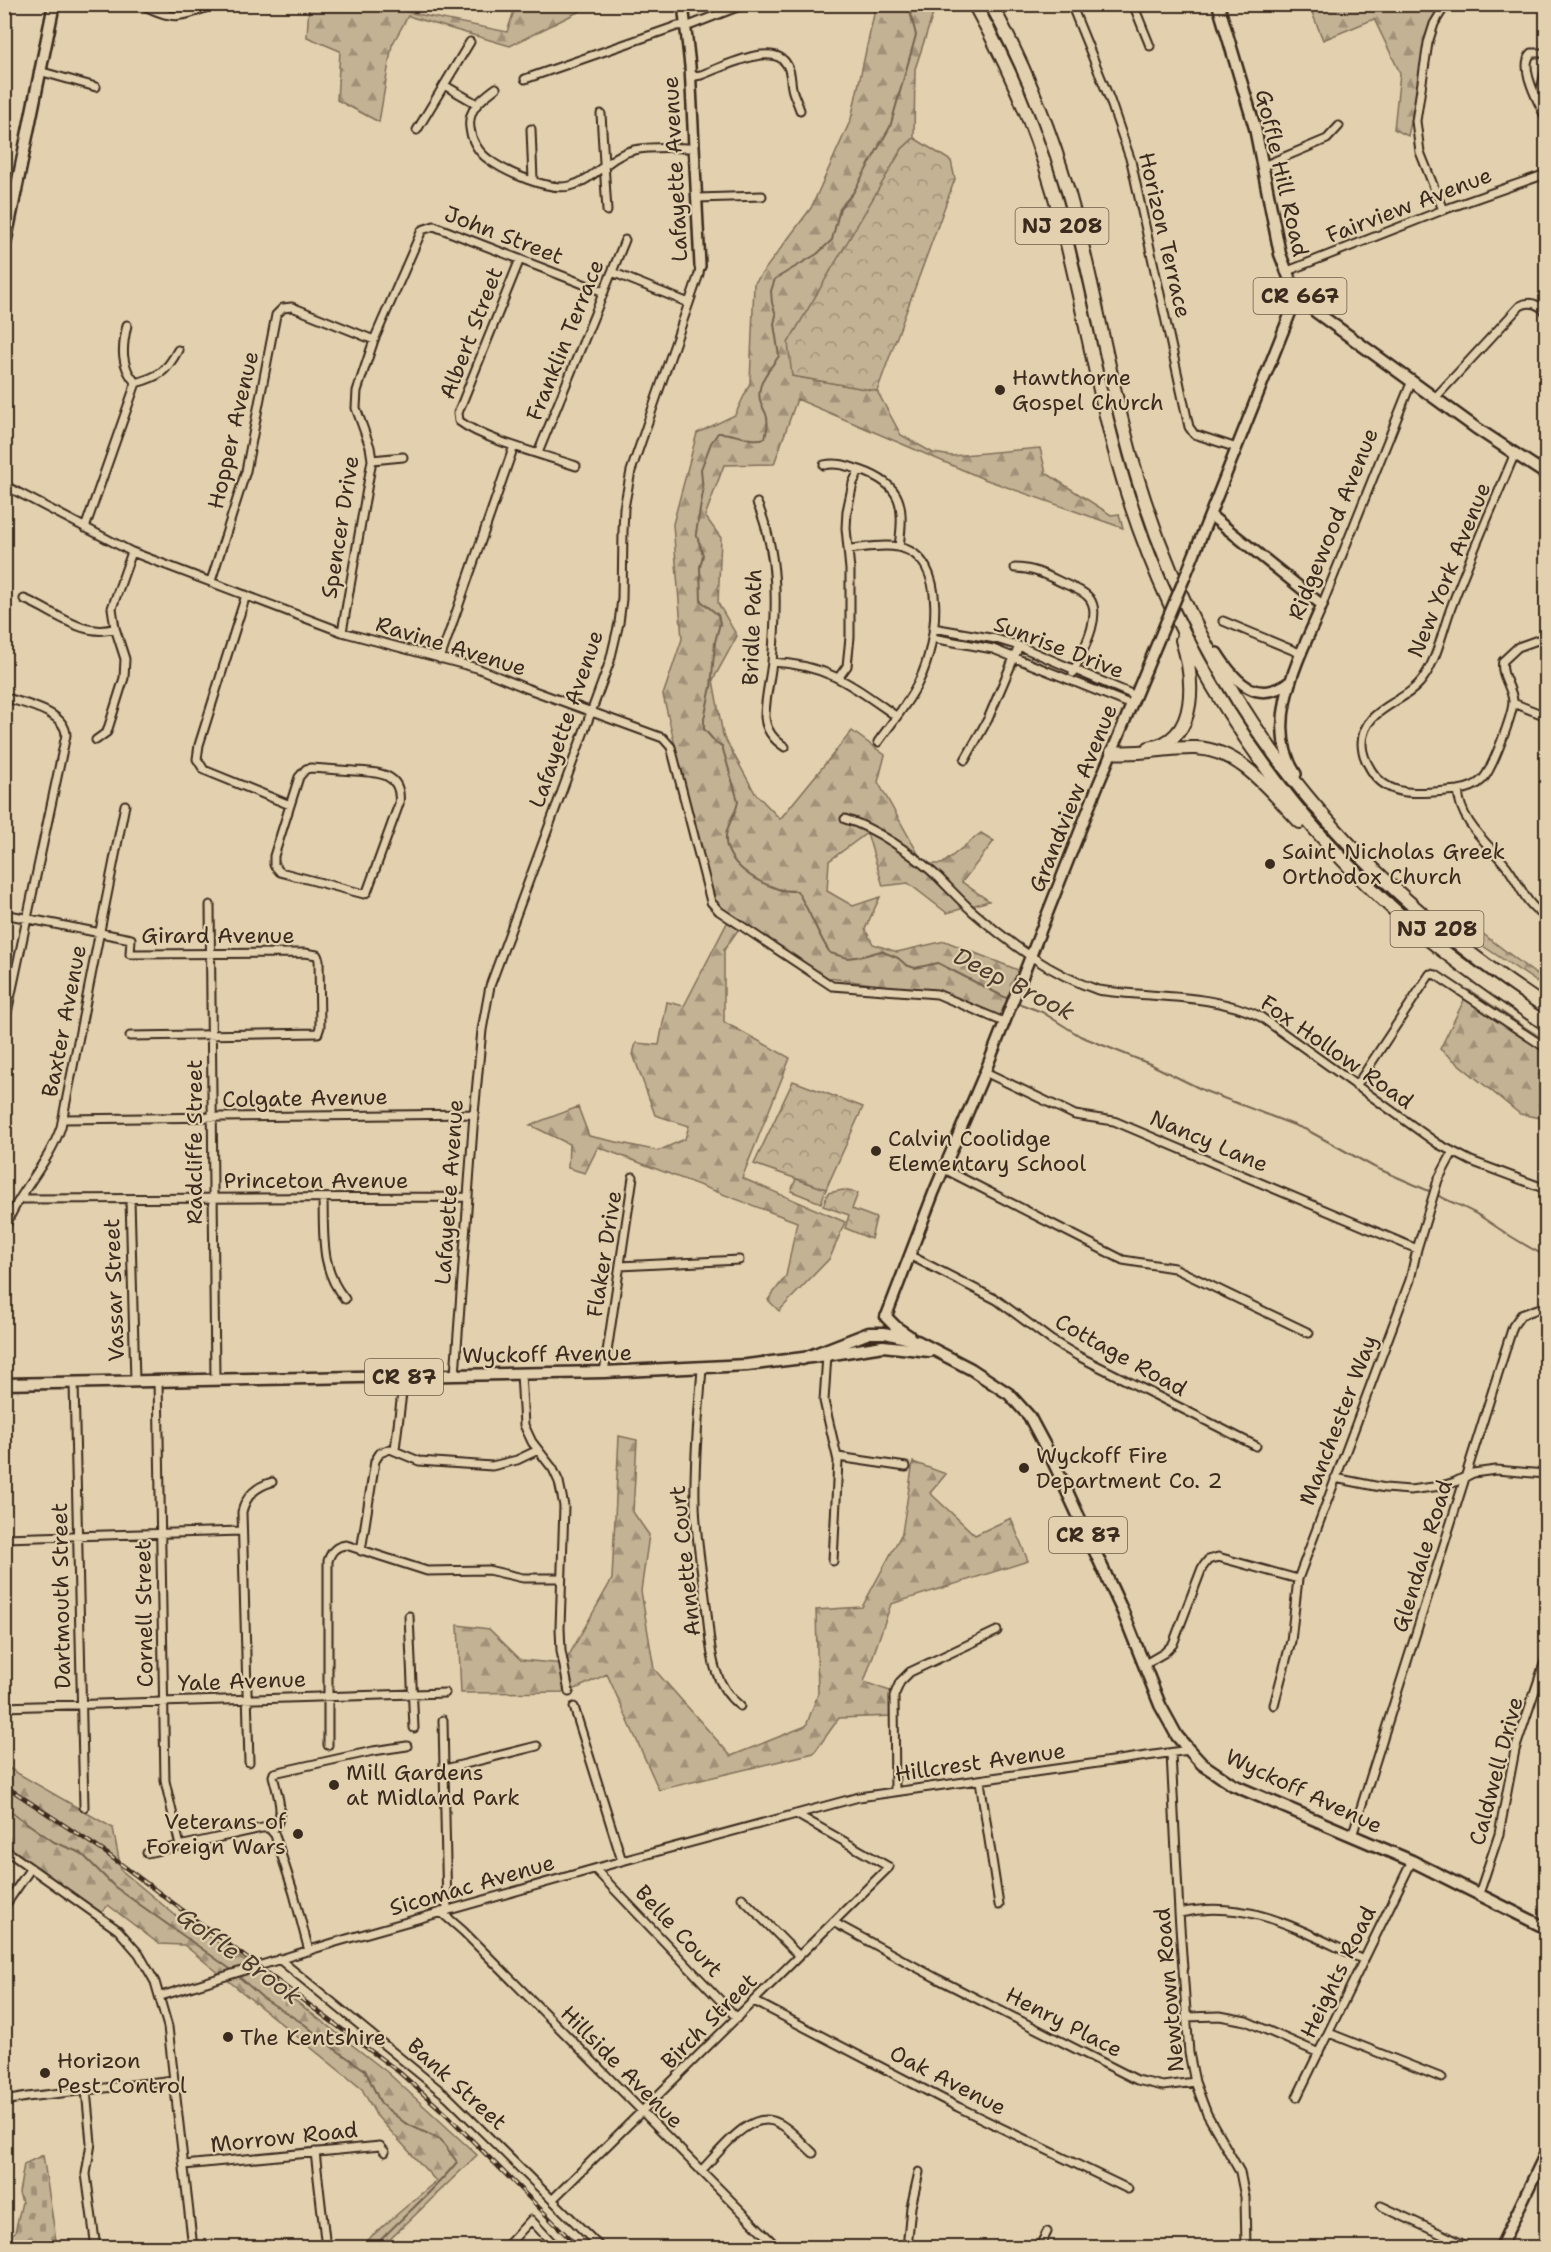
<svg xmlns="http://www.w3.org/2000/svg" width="1551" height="2252" viewBox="0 0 1551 2252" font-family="'Shantell Sans',sans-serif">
	<defs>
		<pattern id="forest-firs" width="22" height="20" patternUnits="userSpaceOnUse" patternTransform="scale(1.5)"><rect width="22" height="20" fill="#c4b294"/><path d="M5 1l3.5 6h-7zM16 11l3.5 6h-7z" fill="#a09178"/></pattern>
		<pattern id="cemetery-stones" width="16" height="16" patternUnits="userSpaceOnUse" patternTransform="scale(1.5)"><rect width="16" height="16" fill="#c4b294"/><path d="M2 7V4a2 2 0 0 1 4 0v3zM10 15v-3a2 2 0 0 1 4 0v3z" fill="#a09178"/></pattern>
		<pattern id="park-crowns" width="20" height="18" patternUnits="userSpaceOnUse" patternTransform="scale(1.5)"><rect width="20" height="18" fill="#c4b294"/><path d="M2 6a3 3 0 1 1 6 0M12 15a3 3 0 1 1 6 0" fill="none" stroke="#a09178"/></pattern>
	</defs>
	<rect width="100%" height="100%" fill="#e2d0ae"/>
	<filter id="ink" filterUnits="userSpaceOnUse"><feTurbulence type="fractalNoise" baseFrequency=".0167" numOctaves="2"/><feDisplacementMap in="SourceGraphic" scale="12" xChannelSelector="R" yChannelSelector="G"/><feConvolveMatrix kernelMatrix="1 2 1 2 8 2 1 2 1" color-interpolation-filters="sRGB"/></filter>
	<g filter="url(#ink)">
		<path fill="#c4b294" stroke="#806e59" stroke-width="1.5" d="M796,1179l30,10 -5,14 -30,-12z"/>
		<path fill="url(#forest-firs)" stroke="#806e59" stroke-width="1.5" d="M309,5h63l135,27 8,-24 -1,-3h78l-82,41 -102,-30 -16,29 -13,77 -42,-22 3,-49 -33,-14z
			M876,5h60l-21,64 -1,69 -12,11 -110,227 85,15 24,44 32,18 19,3 88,-8 6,25 65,42 8,-1 4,14 -139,-49 -187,-80 -23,65 -50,1 -19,51 16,22 -3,65 19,33 -24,44 10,55 32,58 25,26 72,-88 33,24 -7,27 46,82h18l39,-31 13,8 -32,41 27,19 -42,12 -39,-30 -25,3 -16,-53 -38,28 -2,30 26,15 27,-9 -15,32 8,15 24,8 48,-11 78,31 -20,48 -74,-28 -114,-16 -75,-49 -16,23v72l66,36 -48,120 103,44 -15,36 -51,53 -11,-11 18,-24 11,-54 -199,-75 -13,26 -17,-5 1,-24 -39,-19 48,-18 11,29 69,15 27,-12 4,-13 -34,-11 -22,-61 3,-11 23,2 8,-43 17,4 45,-87 -18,-23 -48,-201 19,-56 -9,-115 24,-91 38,-18 15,-32 4,-99 57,-76 40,-89z
			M1309,5h144l-23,28 -22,103 -14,-7 6,-56 -26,-54 -51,21z
			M1461,917l85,65v6l-66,-44 -29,-25z
			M1469,990l77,51v78l-26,-5 -80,-65z
			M619,1436l18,4 -4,72 16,23 -8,56 13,78 77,87 75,-30 12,-32 -2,-84 46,-3 40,-74 11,-71 33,12 -16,19 45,42 36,-17 17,43 -137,43 -27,78 29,10v24l-54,2 -25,35 -155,37 -52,-116 -38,18 -108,1 -3,-68 31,4 32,31 43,4 48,-85z
			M5,1766l108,62 8,42 60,50 49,30 157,122 90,83 -95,92h-23l77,-66 -60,-66 -14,-26 -178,-144 -25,-1 -51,-39 -9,11 -94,-69z"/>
		<path fill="url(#cemetery-stones)" stroke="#806e59" stroke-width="1.5" d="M43,2155l14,92h-52v-8l10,-7 7,-30 -3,-9 5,-29z"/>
		<path fill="url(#park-crowns)" stroke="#806e59" stroke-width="1.5" d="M914,138l37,23 4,18 -78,212 -85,-15 -4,-33 114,-194z
			M793,1081l70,26 -37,82 -72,-25z
			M843,1190l15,3 -6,16 24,9 -5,21 -26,-11 4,-13 -26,-9 5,-13z"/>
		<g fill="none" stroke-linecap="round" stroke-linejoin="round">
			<path stroke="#756450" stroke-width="2" d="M908,4l8,31 -26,92 -37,66 -13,15 -8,32 -15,14 -42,25 -4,12 1,12 4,12 -2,9 5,32c-9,13 -23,27 -19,44 1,5 4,9 6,14 3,8 1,16 -1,24 -16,5 -31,-6 -47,-5l-7,10 -10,26 2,23 -7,41 7,22 -3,12 1,34 17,14 2,8 -5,19 -4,45 -7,32v10l12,14 6,3 16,55c-1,12 -11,22 -12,35 -2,27 30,46 52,53 5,2 13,2 19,2 13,20 20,42 33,62l18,5 15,-2 18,-5 17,7 8,7 9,3 23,-5 72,37
				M1015,1002l27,10 38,24 70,28 55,27 102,39 67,37 55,24
				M1439,1196c15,8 32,13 47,24 19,13 39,26 60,36
				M4,1807l50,35 27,11 34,34 118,84
				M237,1975l26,23 41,26 28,23 33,23 16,34 24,19 36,17 16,22c-25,31 -56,56 -84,86"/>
			<defs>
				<path id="street" d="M141,4c33,18 41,13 74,0
					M1071,4l39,96 21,61 58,266 5,7 43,14
					M1133,4l17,42
					M1546,57l-2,-4h-12c-15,13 8,51 14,66
					M39,71l57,16
					M690,77l11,-2c20,-7 73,-35 86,-10 5,8 3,18 6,27 2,6 5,12 7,18
					M525,79l152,-53 14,-1 54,-21
					M444,85l33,19
					M496,88c-13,10 -29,21 -26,40 1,11 8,24 18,31 17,13 60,32 82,27 24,-6 40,-31 64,-36 19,-4 41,-2 60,-2
					M1542,102l-1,-12 5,-22
					M601,114l6,97
					M531,129l2,51
					M417,130l53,-88
					M1263,166l64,-27 12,-13
					M697,198l65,-2
					M1443,210l-23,-58 -4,-31 12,-78 6,-19 12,-20
					M520,259l-62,154 1,8c25,19 85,34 117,45
					M612,272l77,31
					M1285,272l158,-62 103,-36
					M127,325c-5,22 -7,41 9,58
					M136,383c24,-7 30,-11 42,-33
					M1434,399l86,-93c10,-6 18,-2 26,6
					M538,453l87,-213
					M1515,453c-21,51 -44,101 -63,152 -9,23 -14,52 -28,72 -17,27 -62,30 -62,67 0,10 4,18 9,26 19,31 55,22 87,20 10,-1 18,-4 25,-11 9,-10 30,-64 30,-78 -1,-14 -13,-26 -10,-40l15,-14 28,-10
					M372,460l31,-3
					M824,465c13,-3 23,1 36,5 44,15 44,36 39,77
					M4,485l128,67 210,80 135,36 49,20 137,50 8,9 40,155 8,9 113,75 105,8 67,28
					M757,503c22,50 20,106 15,159 -2,18 -7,37 -7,55 1,14 9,23 20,30
					M85,528l51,-145
					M848,549c16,-1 34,-5 50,-2 53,10 38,101 21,134 -10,22 -27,41 -41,61
					M1015,568c18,0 31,7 48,15 8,4 22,8 27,16 13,18 -10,57 -17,74
					M211,581l35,-110 30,-156 7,-7 9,-1 82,33
					M246,595l-47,150 -2,14 7,11 86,35
					M24,599c29,11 59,40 91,29
					M1322,605l89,-222
					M1223,621l79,33
					M933,628l63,11 23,7 117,50
					M342,632l30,-172 -2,-13 -14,-39 1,-17 17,-51 48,-110 12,-4 170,66
					M932,638l61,11 139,56
					M440,659l74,-213
					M772,662c56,3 80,23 124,54
					M839,677l8,-11 3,-29v-67l-4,-42 1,-17 6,-28 6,-13
					M4,697c20,7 61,14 62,38l-62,292
					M1513,703l33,13
					M96,740l11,-8 17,-54 1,-19 -10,-31 -3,-20 20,-56
					M965,760l23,-41 31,-73
					M311,768c15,1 29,2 43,3 24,1 49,2 45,33l-32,88 -3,2 -84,-22 -6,-7v-9l25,-79 7,-8z
					M1458,790c2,33 30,53 49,77 15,20 17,36 39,50
					M845,819c31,9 69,36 93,58 11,11 21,22 33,33 37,32 79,64 127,80 53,8 115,3 163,27l177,127 33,17 75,28
					M210,905l5,474
					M4,914l127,25 -1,15 175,-1 12,2 2,5 1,67 -2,6 -188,3
					M985,1072l90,43 39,6 303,128
					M1356,1086l74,-112 6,1 110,73
					M64,1119l410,-5
					M944,1169l179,91 51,8 135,65
					M323,1198c1,36 -3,72 22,101
					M20,1199l448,-2
					M130,1199l5,182
					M4,1231c13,-38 44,-66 57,-104l64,-322
					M909,1255l88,45 54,40 27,16 178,90
					M620,1266l119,-6
					M827,1355l-3,46 14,60 -5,100
					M702,1368c-3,44 -8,88 -7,132 0,35 7,70 11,105 5,36 2,76 34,101
					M604,1372l29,-195
					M521,1374l3,51 8,17 21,27 6,13 5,24 -4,122 1,23 8,41
					M455,1375l19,-261 8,-84 8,-44 120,-325 9,-38 3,-24 1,-67 1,-24 7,-37 68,-197 1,-8
					M158,1380l7,401 15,65
					M74,1383l10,424
					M395,1449l9,-72
					M838,1457l68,10
					M1335,1478l50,10 25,2 31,-4 14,-4 18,-9 23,-3 50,4
					M4,1538l238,-7
					M361,1551l14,-90 5,-8 10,-4 29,12 73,5 25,-6 21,-10
					M409,1616l5,112
					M1145,1664l19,-11 9,-9 29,-76 6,-8 10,-3 80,22
					M1274,1705l17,-64 7,-62 112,-299 7,-31 21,-69 15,-28
					M4,1707l441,-14
					M574,1707l48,154
					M443,1720l4,191
					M328,1745v-184c3,-10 8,-15 18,-16l81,26 61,-1 35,8h38
					M1171,1753l8,160 10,140 6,29 12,32 33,58 5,25 1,51
					M249,1762l-7,-250c4,-16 13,-25 30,-30
					M445,1769l92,-23
					M980,1781l19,124
					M895,1792l-1,-96 6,-14 10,-10 87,-41
					M272,1831c15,-14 5,-38 1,-55l1,-3 99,-22 34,-5
					M1352,1836l161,-510 8,-11 25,-9
					M4,1849l114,81 21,24 16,28 13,45 25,221
					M147,1853l115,-25h7l6,7 19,59 15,57
					M595,1869l142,149
					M1479,1894l20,-60 16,-84 31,-92
					M742,1898l57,58
					M4,1907l27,-39
					M441,1912l22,19 315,317
					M1179,1913c72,-15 122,18 185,47
					M833,1922l105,57 199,101 26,6 32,-4
					M279,1959l169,138 153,151
					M161,1996l175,-54 286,-81 237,-64 330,-47
					M754,2001l204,106 170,82
					M1186,2017l34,-1 26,5 73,32
					M1329,2033l113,45
					M86,2090l5,53 -5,31 10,74
					M1297,2097l115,-236
					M4,2101l23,-4 147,-17
					M315,2152l11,96
					M184,2165l196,-19 5,6
					M701,2171c18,-18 49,-63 77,-48 13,6 24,20 35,30
					M553,2199l336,-332 -93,-53
					M1381,2206l90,42
					M505,2248l26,-28 26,28
					M907,2248l4,-41 8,-35
					M1039,2248l8,-16"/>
				<path id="secondary" d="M683,4l7,62 10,200
					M1210,515l112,90c-21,50 -60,117 -26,169
					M1185,577l113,-283
					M1217,653c19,30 40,53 74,28
					M886,1317l48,-125 51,-120 111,-282 70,-168
					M1500,2248l46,-96"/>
				<path id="primary" d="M1218,4l37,124 25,126 12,31 24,27 160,116 70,46
					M4,249l50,-245
					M886,1317l11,11 12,8
					M802,1359l67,-26h16l32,8 54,28 38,25 20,22 23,43 71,153 37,93 17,31 12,14 13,14 31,21 179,76 134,67
					M4,1384l600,-12 143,-7 80,-10 56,-9 46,5"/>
				<path id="highway" d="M974,4c34,60 61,124 80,190 25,87 39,178 63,265 48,175 148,337 284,457 45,40 95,75 145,108
					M991,4c32,59 58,122 77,187 23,79 36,162 57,242 63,249 209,435 421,574
					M1149,748c52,-8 44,-73 33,-108
					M1112,752c28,3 55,-5 84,-4 45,2 75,44 104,74"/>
			</defs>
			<use href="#street" stroke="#3b2a1e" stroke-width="11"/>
			<use href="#secondary" stroke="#3b2a1e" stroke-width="14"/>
			<use href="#primary" stroke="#3b2a1e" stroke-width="15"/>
			<use href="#highway" stroke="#3b2a1e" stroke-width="16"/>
			<use href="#street" stroke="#e2d0ae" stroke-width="7"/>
			<use href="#secondary" stroke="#e2d0ae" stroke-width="9"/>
			<use href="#primary" stroke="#e2d0ae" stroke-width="10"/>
			<use href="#highway" stroke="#e2d0ae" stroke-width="12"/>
			<defs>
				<path id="rail" d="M4,1785l102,68 293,219 47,42 133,134"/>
			</defs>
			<use href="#rail" stroke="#3b2a1e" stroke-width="4.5"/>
			<use href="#rail" stroke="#e2d0ae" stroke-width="2" stroke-dasharray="7" stroke-linecap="butt"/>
			<defs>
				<path id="secondary-bridge" d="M1166,622l19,-45"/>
			</defs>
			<use href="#secondary-bridge" stroke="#3b2a1e" stroke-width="14" stroke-linecap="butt"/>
			<use href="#secondary-bridge" stroke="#e2d0ae" stroke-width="9"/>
		</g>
	</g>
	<g fill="#3b2a1e" stroke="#e2d0ae" stroke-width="2">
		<circle cx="1000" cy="390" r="6"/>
		<circle cx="1270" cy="864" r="6"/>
		<circle cx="876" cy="1151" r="6"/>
		<circle cx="1024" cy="1468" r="6"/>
		<circle cx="334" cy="1785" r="6"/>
		<circle cx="298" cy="1834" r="6"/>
		<circle cx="228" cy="2037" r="6"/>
		<circle cx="45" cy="2073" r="6"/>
	</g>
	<g text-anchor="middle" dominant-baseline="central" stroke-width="4.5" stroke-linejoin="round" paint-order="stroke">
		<g fill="#e2d0ae" stroke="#6d5c49" stroke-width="1.5">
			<rect x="1015.5" y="208" width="93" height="36" rx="4.5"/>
			<rect x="1253.5" y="278" width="93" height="36" rx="4.5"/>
			<rect x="1390.5" y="911" width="93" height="36" rx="4.5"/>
			<rect x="365" y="1359" width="78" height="36" rx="4.5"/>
			<rect x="1049" y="1517" width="78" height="36" rx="4.5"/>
		</g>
		<g font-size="21" font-weight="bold" fill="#3b2a1e">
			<text x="1062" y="226">NJ 208</text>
			<text x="1300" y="296">CR 667</text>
			<text x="1437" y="929">NJ 208</text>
			<text x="404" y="1377">CR 87</text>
			<text x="1088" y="1535">CR 87</text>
		</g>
		<g font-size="22" fill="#3b2a1e" stroke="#e2d0ae">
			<text transform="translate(675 169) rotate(-93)">Lafayette Avenue</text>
			<text transform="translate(1282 173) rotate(77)">Goffle Hill Road</text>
			<text transform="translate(1409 205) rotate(-21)">Fairview Avenue</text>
			<text transform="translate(504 235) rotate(21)">John Street</text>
			<text transform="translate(1165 235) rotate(77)">Horizon Terrace</text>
			<text transform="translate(471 333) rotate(-69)">Albert Street</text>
			<text transform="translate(565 340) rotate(-68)">Franklin Terrace</text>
			<text transform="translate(233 430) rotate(-77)">Hopper Avenue</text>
			<text transform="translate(1333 524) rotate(-68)">Ridgewood Avenue</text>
			<text transform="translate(340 527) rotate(-81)">Spencer Drive</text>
			<text transform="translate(1449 570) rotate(-68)">New York Avenue</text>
			<text transform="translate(752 627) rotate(-88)">Bridle Path</text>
			<text transform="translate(451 646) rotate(17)">Ravine Avenue</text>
			<text transform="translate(1059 647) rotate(21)">Sunrise Drive</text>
			<text transform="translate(566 719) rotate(-71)">Lafayette Avenue</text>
			<text transform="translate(1073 798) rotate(-68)">Grandview Avenue</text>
			<text x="218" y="935">Girard Avenue</text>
			<text transform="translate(64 1021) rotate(-79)">Baxter Avenue</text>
			<text transform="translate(1337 1052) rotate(35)">Fox Hollow Road</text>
			<text transform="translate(305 1098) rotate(-1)">Colgate Avenue</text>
			<text transform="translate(1209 1141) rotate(23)">Nancy Lane</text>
			<text transform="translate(194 1142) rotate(-90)">Radcliffe Street</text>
			<text x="316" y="1180">Princeton Avenue</text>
			<text transform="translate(449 1192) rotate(-86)">Lafayette Avenue</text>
			<text transform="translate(604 1254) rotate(-81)">Flaker Drive</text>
			<text transform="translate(114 1290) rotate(-92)">Vassar Street</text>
			<text transform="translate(547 1354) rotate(-1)">Wyckoff Avenue</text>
			<text transform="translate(1121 1355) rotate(29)">Cottage Road</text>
			<text transform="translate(1338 1420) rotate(-69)">Manchester Way</text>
			<text transform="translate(1422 1556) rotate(-73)">Glendale Road</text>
			<text transform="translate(685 1561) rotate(-96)">Annette Court</text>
			<text transform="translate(61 1596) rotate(-91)">Dartmouth Street</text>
			<text transform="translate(144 1614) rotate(-91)">Cornell Street</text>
			<text transform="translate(242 1681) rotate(-2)">Yale Avenue</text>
			<text transform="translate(980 1762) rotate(-8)">Hillcrest Avenue</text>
			<text transform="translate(1496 1771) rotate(-75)">Caldwell Drive</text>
			<text transform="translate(1304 1791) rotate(25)">Wyckoff Avenue</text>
			<text transform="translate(472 1885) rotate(-16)">Sicomac Avenue</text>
			<text transform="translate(679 1931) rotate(47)">Belle Court</text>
			<text transform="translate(1338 1972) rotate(-64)">Heights Road</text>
			<text transform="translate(1169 1990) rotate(-95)">Newtown Road</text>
			<text transform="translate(709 2021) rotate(-45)">Birch Street</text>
			<text transform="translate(1064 2022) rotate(27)">Henry Place</text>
			<text transform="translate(622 2067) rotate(45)">Hillside Avenue</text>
			<text transform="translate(948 2080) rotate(27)">Oak Avenue</text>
			<text transform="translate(457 2084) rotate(42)">Bank Street</text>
			<text transform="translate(284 2137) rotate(-6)">Morrow Road</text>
		</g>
		<g font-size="22" fill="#3b2a1e" stroke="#e2d0ae" text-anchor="start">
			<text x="1012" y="377">Hawthorne<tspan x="1012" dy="25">Gospel Church</tspan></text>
			<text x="1282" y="851">Saint Nicholas Greek<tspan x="1282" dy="25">Orthodox Church</tspan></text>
			<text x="888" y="1138">Calvin Coolidge<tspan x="888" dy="25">Elementary School</tspan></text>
			<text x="1036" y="1455">Wyckoff Fire<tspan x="1036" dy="25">Department Co. 2</tspan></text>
			<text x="346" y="1772">Mill Gardens<tspan x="346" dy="25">at Midland Park</tspan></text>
			<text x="286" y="1821" text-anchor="end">Veterans of<tspan x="286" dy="25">Foreign Wars</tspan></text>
			<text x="240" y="2037">The Kentshire</text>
			<text x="57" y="2060">Horizon<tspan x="57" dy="25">Pest Control</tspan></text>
		</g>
		<g font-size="24" font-style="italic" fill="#4e3d2f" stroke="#e2d0ae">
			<text transform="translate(1014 984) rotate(27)">Deep Brook</text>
			<text transform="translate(239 1956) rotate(36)">Goffle Brook</text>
		</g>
	</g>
	<rect width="1551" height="2252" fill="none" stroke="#e2d0ae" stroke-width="24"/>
	<rect x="12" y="12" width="1527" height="2228" fill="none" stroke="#3b2a1e" stroke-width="2" filter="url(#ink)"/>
</svg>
